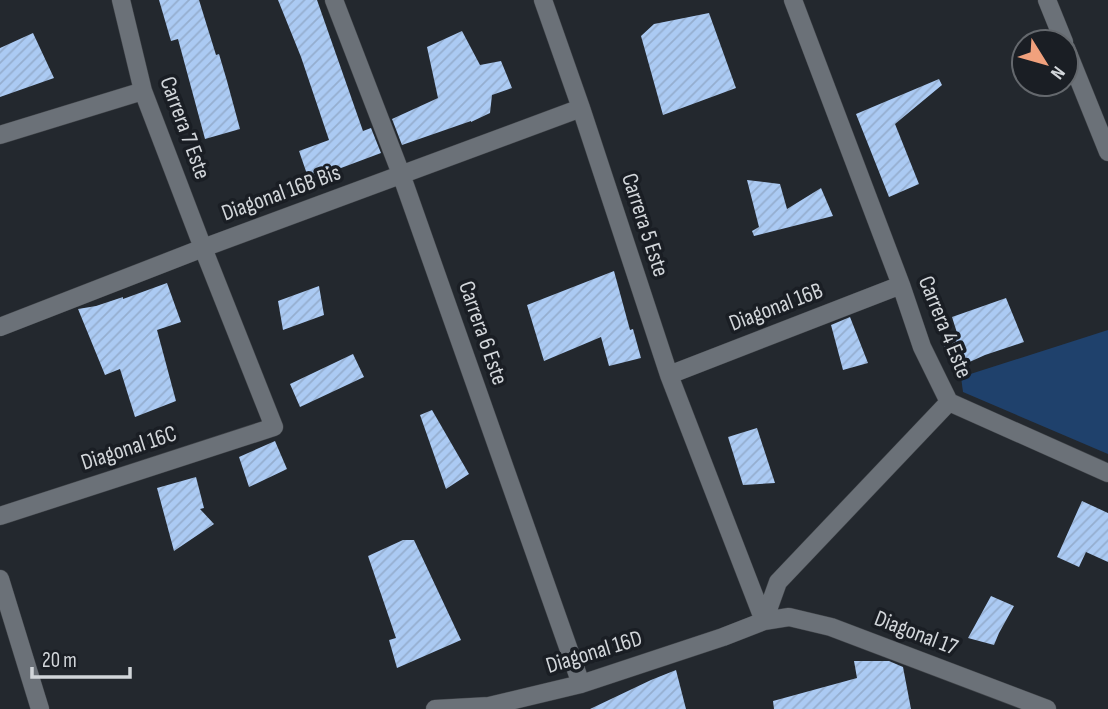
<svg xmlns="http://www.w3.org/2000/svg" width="1108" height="709" viewBox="0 0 1108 709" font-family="'Sofia Sans Condensed',sans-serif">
	<defs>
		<pattern id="building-hatch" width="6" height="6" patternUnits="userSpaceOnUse" patternTransform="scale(1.75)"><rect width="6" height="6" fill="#abcaf3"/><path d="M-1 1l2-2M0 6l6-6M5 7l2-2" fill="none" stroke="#95aecf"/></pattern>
	</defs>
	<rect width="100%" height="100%" fill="#23282e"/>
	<path fill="#1f416c" d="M1108,330v124l-145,-62 -2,-15z"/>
	<path fill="url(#building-hatch)" d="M159,0h40l17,55 3,-1 8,27 13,48 -35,10 -27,-100 -7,2z
		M278,0h39l46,131 8,-3 10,25 -72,27 -10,-29 30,-11 -28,-83z
		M709,13l27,75 -73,27 -22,-79 13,-12z
		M462,31l18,34 21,-4 11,27 -20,7 -2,18 -19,9v-1l-69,24 -10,-26 46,-21 -11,-51z
		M33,33l21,45 -54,19v-49z
		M939,79l3,6 -47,39 24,60 -30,13 -33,-83z
		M747,180l33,4 7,25 34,-21 12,28 -79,20 -2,-5 7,-4z
		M614,271l16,59 3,-1 8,29 -32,8 -8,-29 -57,24 -17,-56z
		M167,283l14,39 -24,8 19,71 -41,16 -15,-48 -15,6 -27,-66 18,-3 27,-9v2z
		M319,286l5,29 -41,15 -5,-29z
		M1006,298l18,44 -39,13 -31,14 -11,-26 15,-7 -6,-19z
		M850,317l18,46 -25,7 -12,-45z
		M353,354l11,23 -64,30 -10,-23z
		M432,410l37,64 -23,15 -26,-74z
		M757,428l18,55 -32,2 -15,-48z
		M275,441l12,28 -38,18 -10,-30z
		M196,477l8,31 -4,1 14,15 -40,27 -17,-63z
		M1082,501l26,12v49l-22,-10 -7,15 -22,-10z
		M403,540h11l47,100 -64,28 -8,-28 7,-2 -28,-82z
		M991,596l23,10 -15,27 -5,12 -26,-7z
		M854,661h35l14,6 8,42h-137l-1,-8 84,-23z
		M676,670l10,39h-96l61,-29z"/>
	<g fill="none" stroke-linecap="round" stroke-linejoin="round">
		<defs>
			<path id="street" d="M334,0l67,174 180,510
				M543,0l38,108 88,267 95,246
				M793,0l108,285 21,62 27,55
				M1047,0l17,42
				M1066,48l42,104
				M0,135l143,-44
				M0,327l203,-79 378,-140
				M669,375l232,-90
				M949,402l159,71
				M0,516l274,-89 -71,-179 -60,-157 -22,-91
				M0,579l40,130
				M764,621l14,-39 171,-180
				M435,709l54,-3 92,-22 142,-47 41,-16 25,-4 42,10 216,82"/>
		</defs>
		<use href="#street" stroke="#404449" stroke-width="19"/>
		<use href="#street" stroke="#6b7178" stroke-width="18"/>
	</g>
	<g text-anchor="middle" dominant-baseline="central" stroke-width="7" stroke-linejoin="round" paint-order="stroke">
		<g font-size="23" fill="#d2d6da" stroke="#1a1e24">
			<text transform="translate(185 128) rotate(70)">Carrera 7 Este</text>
			<text transform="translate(281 193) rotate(-20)">Diagonal 16B Bis</text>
			<text transform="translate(645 225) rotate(72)">Carrera 5 Este</text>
			<text transform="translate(776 307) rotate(-21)">Diagonal 16B</text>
			<text transform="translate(945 327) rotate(68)">Carrera 4 Este</text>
			<text transform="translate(483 333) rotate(71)">Carrera 6 Este</text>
			<text transform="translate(129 448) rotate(-18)">Diagonal 16C</text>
			<text transform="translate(916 633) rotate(21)">Diagonal 17</text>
			<text transform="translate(594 652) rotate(-17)">Diagonal 16D</text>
		</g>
	</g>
	<g transform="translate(1045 63) rotate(127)"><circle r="33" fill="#1a1e24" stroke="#64686d" stroke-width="2"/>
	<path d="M0-5L12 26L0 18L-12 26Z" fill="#f1a17d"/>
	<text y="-10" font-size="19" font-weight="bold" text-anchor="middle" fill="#d2d6da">N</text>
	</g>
	<path d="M32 667v10h98v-10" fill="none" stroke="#d2d6da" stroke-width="3.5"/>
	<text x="42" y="667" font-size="21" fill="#d2d6da" stroke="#1a1e24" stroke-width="5" paint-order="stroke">20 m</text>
</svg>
